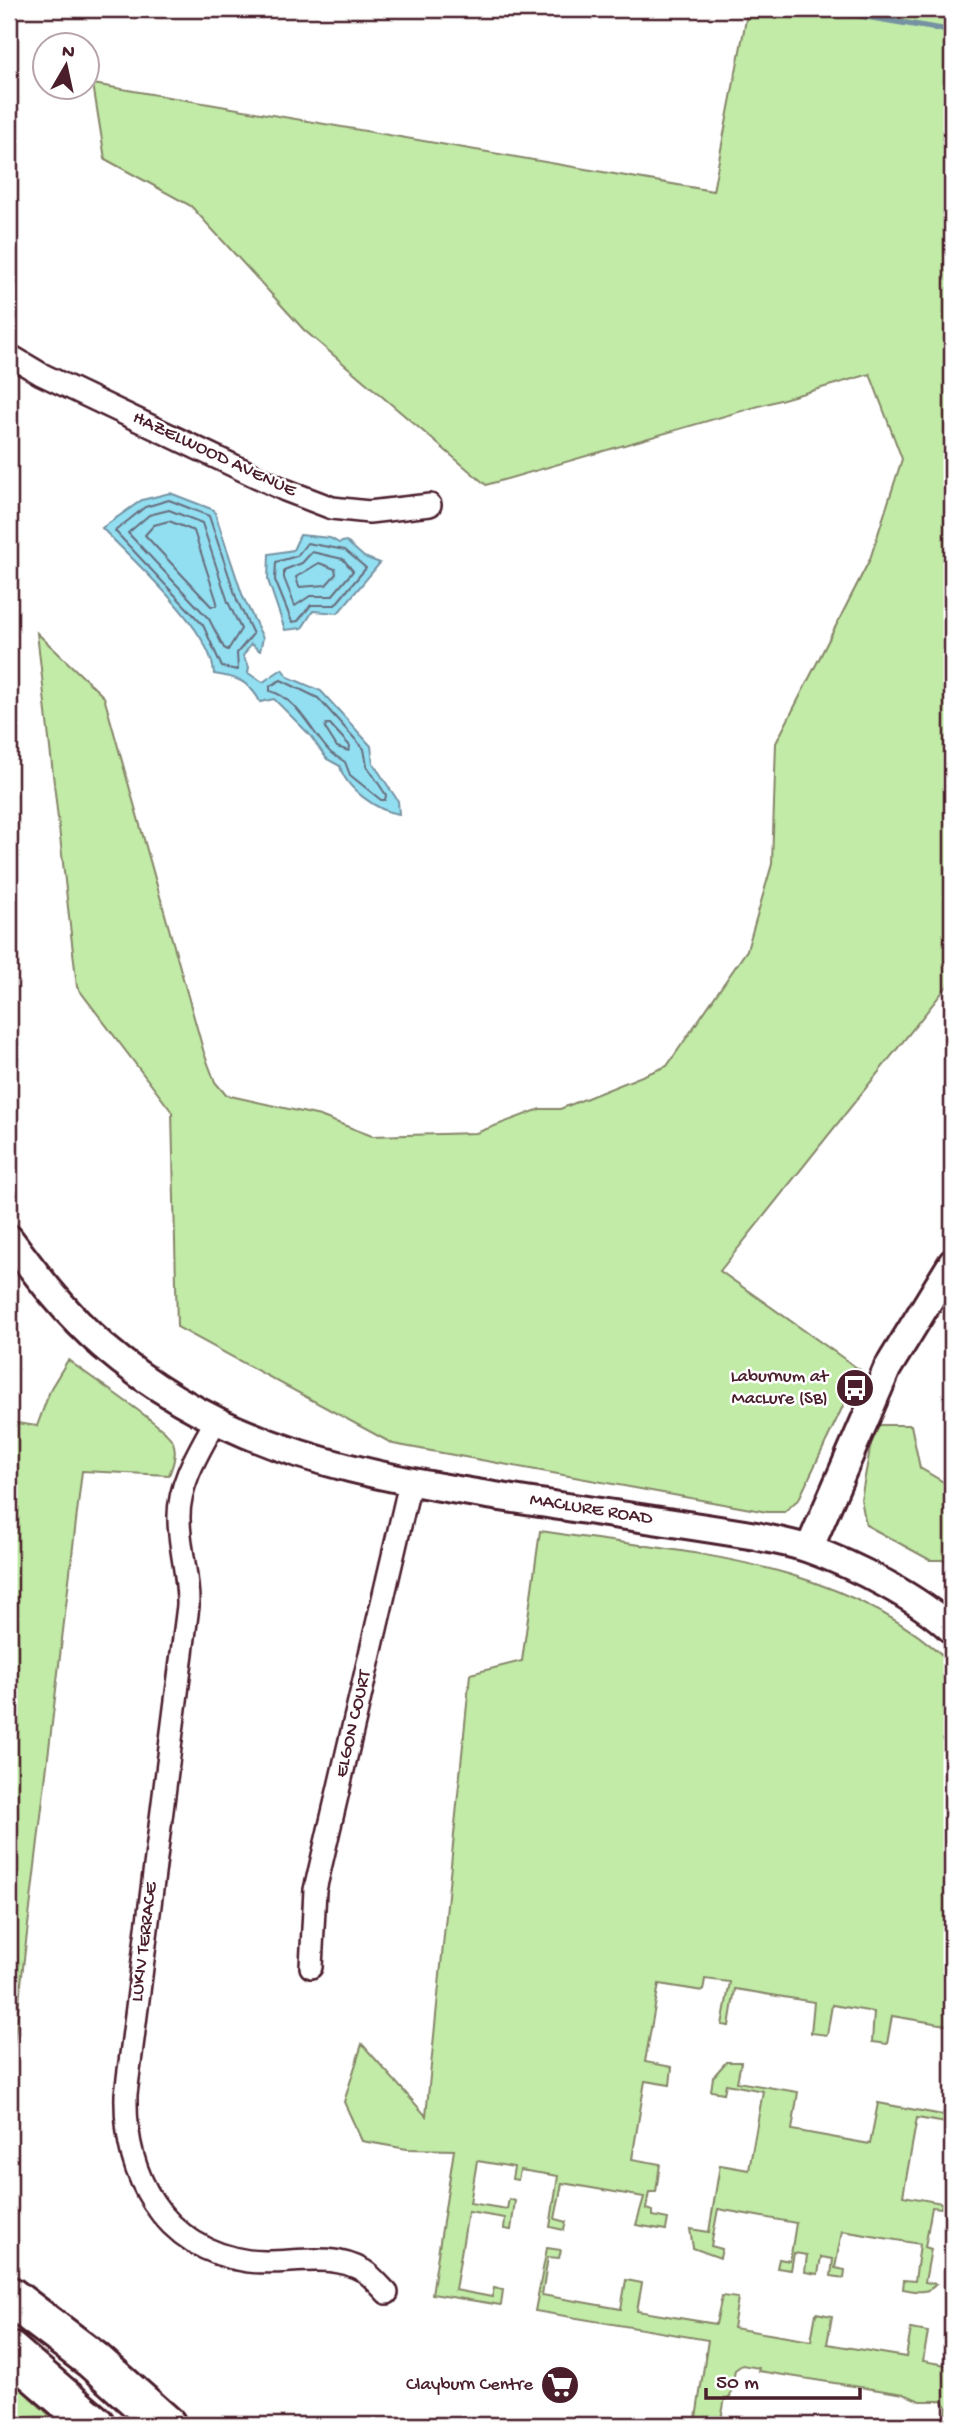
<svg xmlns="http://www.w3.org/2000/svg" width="961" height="2434" viewBox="0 0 961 2434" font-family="'Gochi Hand',sans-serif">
	<rect width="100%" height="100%" fill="#fff"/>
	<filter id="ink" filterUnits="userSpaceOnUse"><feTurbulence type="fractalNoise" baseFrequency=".0143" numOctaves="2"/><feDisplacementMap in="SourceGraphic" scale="14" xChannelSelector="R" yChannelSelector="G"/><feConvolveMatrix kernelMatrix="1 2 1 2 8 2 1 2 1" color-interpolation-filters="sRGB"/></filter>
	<g filter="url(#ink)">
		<path fill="#c1eba7" stroke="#868569" stroke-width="2" d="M748,9h204v971l-232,291 140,99 -61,129 -15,13h-17l-374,-68 -216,-117 -5,-215 -95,-125 -40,-354 67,64 100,356 11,29 11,13 94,21 52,20 104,-3 64,-24h20l107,-43 80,-116 25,-86 4,-121 94,-184 32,-100 -32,-85 -384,111 -182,-155 -113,-124 -86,-47 -12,-75 620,107z
			M68,1360c20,16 98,66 105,82 4,10 0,24 -4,33l-87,-4 -73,614v-663l28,4 14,-38z
			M877,1425h34l9,43 32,19v73h-22l-64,-35 -5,-26 12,-67z
			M540,1531c143,22 301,27 412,133v362l-60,-10 -5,28 -15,-2 2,-30 -42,-7 -5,30 -16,-2 3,-31 -79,-13 -6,37 -7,-1 8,-43 -25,-3 -2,12 -44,-7 -14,78 27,5 -2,18 -25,-4 -13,78 28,5 -4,28h-7l-3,17 7,2v5l15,3 -2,11 -30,-5 8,-28 -82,-14 -7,36 11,3 -2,8 -14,-3 8,-51 -38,-6 -2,10 -6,-1 2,-12 -37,-6 -7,42 37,6 2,-10 6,2 -4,29 -7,-1 1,-11 -37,-6 -13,78 37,7 2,-9 9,2 -2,15 -69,-11 22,-144 -47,-1 -45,-8 -18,-39 18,-58 64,72 44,-442 52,-13z
			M726,2062h15l-4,20 61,10 -6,38 78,14 8,-41 65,12 4,-18 5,2v25l-35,-6 -14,78 39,7 -1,5 -9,-1 -7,40 6,2 -6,33 11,2c-9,11 -21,7 -33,5l1,-9 11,1 5,-37 -78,-13 -7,37 10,2 -1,8 -13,-2 2,-17 -12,-2 -3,17 -13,-2 2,-17 -13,-2 -3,17 -14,-2 2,-9 11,2 6,-38 -78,-14 -7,37 11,3 -2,9 -27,-10 -3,-19 19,3 11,-67 29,5 14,-79 -37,-7 -2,9 -13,-2 2,-14z
			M547,2248l14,2 -2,8 -11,-1 -6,38 79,14 5,-29 16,3 -5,28 79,13 6,-28 16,2 -5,30 78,13 5,-28 16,3 -5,28 79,13 5,-28 17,3 -5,29 29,5 -2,57 -5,-1 2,-15 -4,-6h-23l-16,-7 -146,-23 1,-3 -17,-3 -7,5 -5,28h-5l-5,27h-25l13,-85 -173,-29z
			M9,2378l51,47h-51z"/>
		<path fill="#92dff2" stroke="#7592a2" stroke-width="2" d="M170,493l44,17 29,87 20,41 -3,13 -9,-7 -8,12 6,11 -1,6 15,9 19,-13 6,8 33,14 50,55 2,17 25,38 1,13c-22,-3 -54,-26 -59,-48l-13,-7 -18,-25 -35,-35 -14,3c-10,-21 -24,-25 -46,-28 -1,-44 -81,-113 -112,-146l40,-28z
			M300,535l30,3 9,5 7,-2 18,16 16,6 -42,50 -25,-2 -11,17 -17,2 -17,-50 1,-26 24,-4z"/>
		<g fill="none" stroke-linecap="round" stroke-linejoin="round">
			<path stroke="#676c7b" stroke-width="2" d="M169,500l40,16 28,84 16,34 -16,19 1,17 -16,-3 -19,-42 -88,-94 30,-24z
				M169,510l33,13 26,79 13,27 -13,21 -4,-2 -15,-29 -81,-86 21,-18z
				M169,521l25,10 23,71 -1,4h-5l-66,-71 9,-10z
				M307,543l38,7 21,18 -31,37h-24l-13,16 -6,1 -17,-42 1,-18 21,-6z
				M312,552l31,7 10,12 -21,25h-22l-15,10 -11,-28v-8l18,-7z
				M319,563l16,6 1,5 -10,11 -27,2 -3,-10z
				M281,680l37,18 46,51 3,17 19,29 -1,5h-4l-31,-25 -5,-13c-4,-3 -10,-6 -14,-9 -19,-19 -33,-55 -61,-62v-5z
				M326,724h4l20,22 -1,5 -12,-4 -12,-19z"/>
			<path stroke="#7592a2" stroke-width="6" d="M821,9l131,22"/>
			<defs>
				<path id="minor" d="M9,355l32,19 244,116 47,18 37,4 61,-7
					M215,1422c-16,29 -37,62 -36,97 0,29 10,57 9,87l-62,488c-2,80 35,154 122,167 39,5 79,-11 116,10 8,5 16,15 23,22
					M311,1967l4,-77 95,-407"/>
				<path id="tertiary" d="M9,1238c29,39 57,76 94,108 123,106 262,130 417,154 78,12 157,23 236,36 17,4 36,7 53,13 45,16 110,49 143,81
					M809,1549l78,-180 65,-106"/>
				<path id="motorway" d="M9,2296l84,64 73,65
					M9,2351l86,74"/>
			</defs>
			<use href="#minor" stroke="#4a1f2b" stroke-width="26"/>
			<use href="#tertiary" stroke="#4a1f2b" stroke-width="32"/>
			<use href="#motorway" stroke="#4a1f2b" stroke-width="44"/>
			<use href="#minor" stroke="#fff" stroke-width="21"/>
			<use href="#tertiary" stroke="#fff" stroke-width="26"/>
			<use href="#motorway" stroke="#fff" stroke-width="38"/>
		</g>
	</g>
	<defs>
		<symbol id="bus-disc" viewBox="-11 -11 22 22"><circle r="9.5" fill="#4a1f2b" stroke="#fff"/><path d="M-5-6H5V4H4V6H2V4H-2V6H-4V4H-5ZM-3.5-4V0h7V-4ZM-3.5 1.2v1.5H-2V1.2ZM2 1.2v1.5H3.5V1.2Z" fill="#fff"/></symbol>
		<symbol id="supermarket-disc" viewBox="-11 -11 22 22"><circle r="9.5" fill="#4a1f2b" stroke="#fff"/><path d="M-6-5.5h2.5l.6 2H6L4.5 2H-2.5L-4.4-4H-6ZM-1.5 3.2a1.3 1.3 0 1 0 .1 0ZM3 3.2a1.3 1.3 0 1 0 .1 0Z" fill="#fff"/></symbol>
	</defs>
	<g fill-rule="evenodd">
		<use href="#bus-disc" x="833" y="1366" width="44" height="44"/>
		<use href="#supermarket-disc" x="538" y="2363" width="44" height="44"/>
	</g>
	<g text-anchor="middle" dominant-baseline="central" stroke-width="5" stroke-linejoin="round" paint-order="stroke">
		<g font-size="19" fill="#4a1f2b" stroke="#fff">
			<text transform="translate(214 455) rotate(25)">HAZELWOOD AVENUE</text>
			<text transform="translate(591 1510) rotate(9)">MACLURE ROAD</text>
			<text transform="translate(354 1724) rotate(-77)">ELGON COURT</text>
			<text transform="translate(145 1942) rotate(-83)">LUKIV TERRACE</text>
		</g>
		<g font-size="19" fill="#4a1f2b" stroke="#fff" text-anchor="end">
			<text x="828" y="1377">Laburnum at<tspan x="828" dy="22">MacLure (SB)</tspan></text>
			<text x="533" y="2385">Clayburn Centre</text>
		</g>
	</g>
	<rect width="961" height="2434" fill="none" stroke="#fff" stroke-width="35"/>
	<rect x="18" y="18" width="926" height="2399" fill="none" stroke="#4a1f2b" stroke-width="2.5" filter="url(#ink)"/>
	<g transform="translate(66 66) rotate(9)"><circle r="33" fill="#ffffff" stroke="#b7a5aa" stroke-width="2"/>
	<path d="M0-5L12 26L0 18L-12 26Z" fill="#4a1f2b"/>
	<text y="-10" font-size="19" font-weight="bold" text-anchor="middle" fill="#4a1f2b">N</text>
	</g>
	<path d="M706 2388v10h154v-10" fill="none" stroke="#4a1f2b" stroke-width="3.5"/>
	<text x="716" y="2388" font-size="21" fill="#4a1f2b" stroke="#ffffff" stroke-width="5" paint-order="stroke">50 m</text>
</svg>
